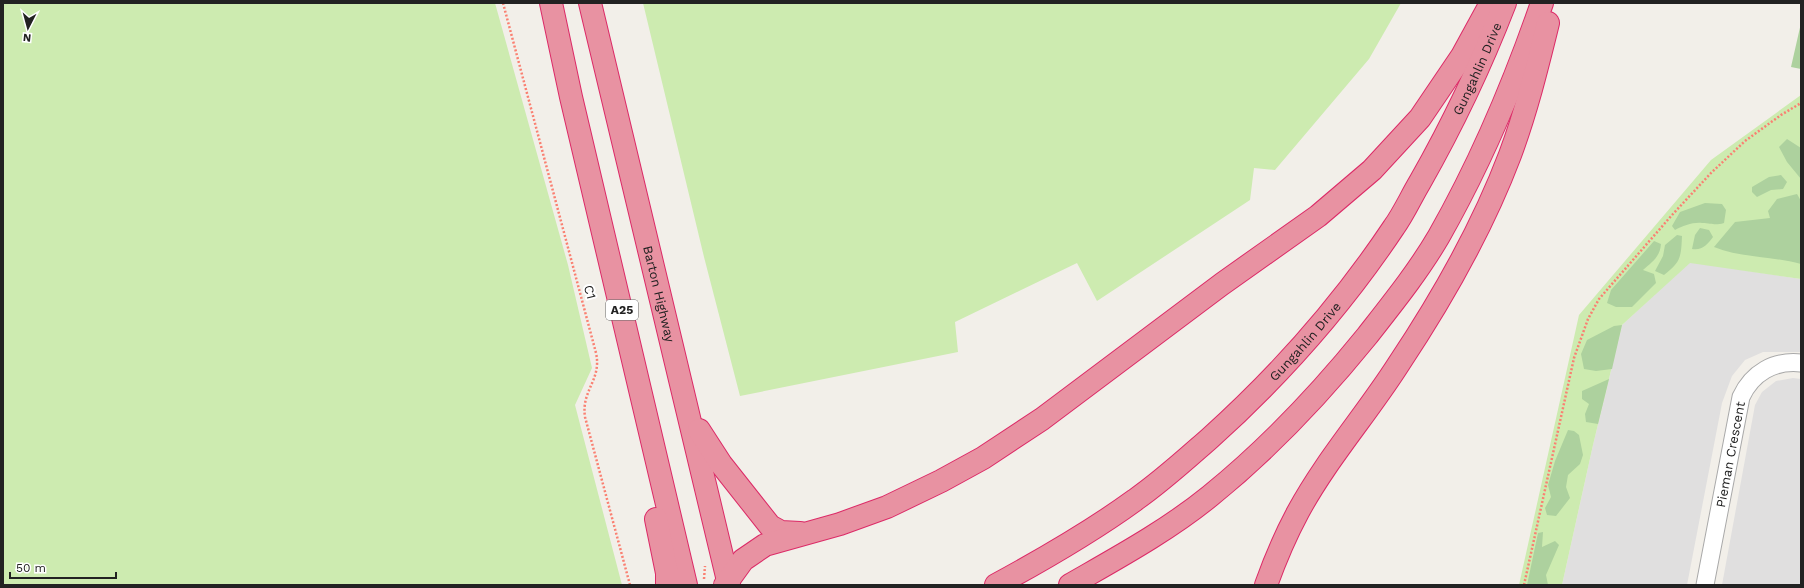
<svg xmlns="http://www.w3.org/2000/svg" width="1804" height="588" viewBox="0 0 1804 588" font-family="'Work Sans',sans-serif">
	<rect width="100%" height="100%" fill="#f2efe9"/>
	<path fill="#e0dfdf" d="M1690,262l111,17v73h-38l-18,8 -13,16 -10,27 -35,182h-125l31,-140 29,-120z
		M1793,378l8,1v206h-79l33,-180 7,-13 14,-11z"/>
	<path fill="#cdebb0" d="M3,3h492l73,262 24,103 -17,37 47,180h-619z
		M643,3h758l-32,56 -94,111 -21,-2 -4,32 -153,101 -20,-38 -122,59 3,30 -218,44 -36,-139z
		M1801,95v184l-111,-16 -68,62 -29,120 -31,140h-43l60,-270 132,-155z"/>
	<path fill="#add19e" d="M1801,23v46l-10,-2z
		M1787,139l14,9v31l-14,-17 -8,-15z
		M1781,175l6,7 -4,7 -12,1 -14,7 -5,-5v-5l17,-10z
		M1797,194l4,7v63c-29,-8 -60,-6 -87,-17l21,-25 35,-4 -2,-7 9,-12z
		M1705,203l17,1 4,6 -2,13c-10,3 -12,0 -22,0 -9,-1 -19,3 -27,7l-3,-4 8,-14z
		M1700,228l9,2 4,7c-5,7 -11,14 -21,12l3,-14z
		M1677,235l5,1c-1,21 -1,26 -18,39l-9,-4 8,-15 2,-11z
		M1654,241l7,3c-1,13 -9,18 -18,26l11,4 2,9 -24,24h-16l-9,-4 4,-13z
		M1622,325l-10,44 -16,2 -12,-2 -3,-15 6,-14 27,-14z
		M1609,379l-11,45 -12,-2 -1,-8 4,-10 -7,-5v-8z
		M1568,430l6,1 5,4 4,20 -3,9 -12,11 -2,12 4,11 -14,18 -9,-1 -2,-7 6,-11 -3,-12 7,-24z
		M1543,532l-1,15 13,-6 4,4 -13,30 2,10h-21l11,-52z"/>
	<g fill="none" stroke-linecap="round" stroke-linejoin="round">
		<defs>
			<g id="street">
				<path id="s1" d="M1705,585l36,-188c11,-24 33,-37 60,-34"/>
			</g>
			<g id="highway">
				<path d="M551,3l20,94 115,488"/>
				<path id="s2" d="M590,3l139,582"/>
				<path d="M699,430l22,34 49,62 11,6 19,1"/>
				<path d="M656,519l11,54v12"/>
				<path d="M725,585l18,-25 22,-15 75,-21 47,-17 54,-26 42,-23 59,-39 180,-135 96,-68 54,-46 48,-52 42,-62 29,-53"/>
				<path id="s3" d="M996,585c48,-26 95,-53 139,-85 26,-18 50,-40 74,-61 69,-62 133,-134 185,-212 10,-14 17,-30 26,-45 33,-58 61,-117 85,-179"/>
				<path d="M1070,585c47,-27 97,-54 140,-89 58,-47 110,-102 157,-160 25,-32 51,-64 72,-100 42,-74 75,-152 103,-233"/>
				<path d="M1266,585c9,-25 19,-49 32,-73 28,-52 68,-97 100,-147 44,-66 84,-136 112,-210 16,-43 27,-87 38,-132"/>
			</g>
		</defs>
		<use href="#street" stroke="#a9a9a9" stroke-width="19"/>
		<use href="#highway" stroke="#dc2a67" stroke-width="24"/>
		<path stroke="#fa8072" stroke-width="2.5" stroke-dasharray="2 2" stroke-linecap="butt" d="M503,3l93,350c6,27 -15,37 -11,64l45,168
			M704,579l1,-13
			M1524,585l50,-227 14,-39 11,-20 73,-84 39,-42 34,-32 36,-26 20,-12"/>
		<use href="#street" stroke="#fff" stroke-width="17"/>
		<use href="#highway" stroke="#e892a2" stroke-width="22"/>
	</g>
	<g text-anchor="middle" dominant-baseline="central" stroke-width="4" stroke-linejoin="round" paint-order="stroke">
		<rect fill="#fff" stroke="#646464" stroke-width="1" x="606" y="300" width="32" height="20" rx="3"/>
		<g font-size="12" font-weight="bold" fill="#222">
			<text x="622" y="310">A25</text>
		</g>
		<g font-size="13" fill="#222" stroke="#fff">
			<text stroke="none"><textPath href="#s3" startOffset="720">Gungahlin Drive</textPath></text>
			<text transform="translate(590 292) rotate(75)">C1</text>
			<text stroke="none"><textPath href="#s2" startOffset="299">Barton Highway</textPath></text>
			<text stroke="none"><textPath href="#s3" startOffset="396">Gungahlin Drive</textPath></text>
			<text stroke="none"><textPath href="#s1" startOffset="133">Pieman Crescent</textPath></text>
		</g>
	</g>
	<rect width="1804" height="588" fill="none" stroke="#222222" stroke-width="8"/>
	<g transform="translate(28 28) rotate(186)" stroke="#ffffff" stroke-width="3" paint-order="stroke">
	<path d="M0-3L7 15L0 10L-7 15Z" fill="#222222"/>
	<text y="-6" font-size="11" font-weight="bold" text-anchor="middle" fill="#222222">N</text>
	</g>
	<path d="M10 572v6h106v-6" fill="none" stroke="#222222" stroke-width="2"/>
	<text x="16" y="572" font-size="12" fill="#222222" stroke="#ffffff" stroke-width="3" paint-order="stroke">50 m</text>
</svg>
